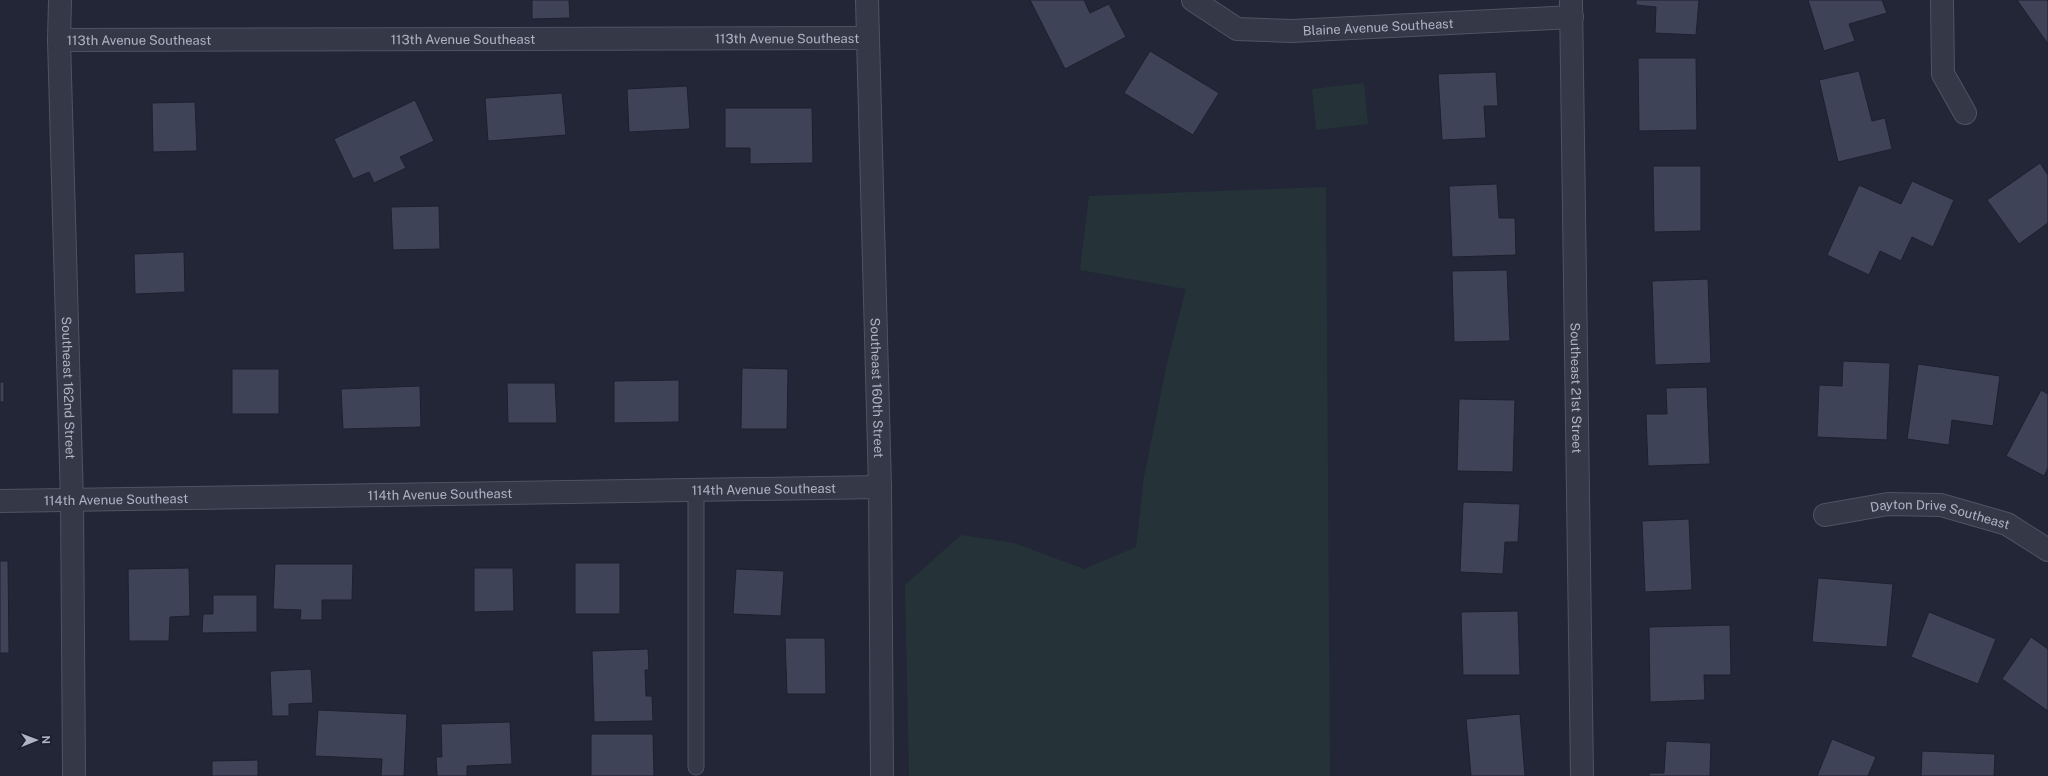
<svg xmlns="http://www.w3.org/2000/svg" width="2048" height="776" viewBox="0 0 2048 776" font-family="'Public Sans',sans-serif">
	<rect width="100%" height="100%" fill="#222637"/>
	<path fill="#253339" d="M1364,83l4,41 -52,6 -4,-41z
		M1326,187l4,589h-421l-4,-191 56,-50 53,8 70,26 52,-22 8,-70 23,-114 19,-74 -106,-19 9,-74z"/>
	<path fill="#3e4357" stroke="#1d202e" d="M532,0h37l1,18 -38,1z
		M1030,0h54l6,13 19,-9 17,33 -61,32z
		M1636,0h63l-3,35 -41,-2 1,-26 -20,-2z
		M1808,0h74l5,13 -38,11 6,17 -31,10z
		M2017,0h31v44z
		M1150,51l69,42 -26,42 -69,-42z
		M1638,58h58l1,72 -58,1z
		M1859,71l13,50 13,-3 7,31 -54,13 -19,-82z
		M1496,72l2,34h-14l2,32 -44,2 -4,-66z
		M687,86l3,43 -61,3 -2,-43z
		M562,93l4,42 -78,6 -3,-43z
		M415,100l19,41 -34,16 6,11 -32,15 -5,-11 -16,7 -19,-40z
		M195,102l2,49 -44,1 -1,-49z
		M725,108h87l1,55 -63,1v-16h-25z
		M2040,163l8,12v48l-29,21 -32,-44z
		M1653,166h48v65l-47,1z
		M1912,181l42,19 -21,47 -21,-10 -11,24 -21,-10 -11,24 -42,-20 32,-70 42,19z
		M1497,184l2,34h16l1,37 -64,2 -3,-71z
		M439,206l1,43 -47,1 -2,-43z
		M184,252l1,40 -50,2 -1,-40z
		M1507,270l3,71 -56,1 -2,-71z
		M1708,279l3,84 -56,2 -3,-84z
		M1843,361l47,2 -3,77 -70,-3 2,-52 23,1z
		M1918,364l82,12 -7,50 -41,-6 -3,25 -42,-6z
		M742,368l46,1 -1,60h-46z
		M232,369h47v45h-47z
		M679,380v42l-65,1v-42z
		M0,382h4v20h-4z
		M507,383h48l2,40h-49z
		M420,386l1,41 -78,2 -2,-40z
		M1707,387l3,77 -62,2 -2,-52h21l-1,-26z
		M2041,390l7,4v74l-4,8 -38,-20z
		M1459,399l56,1 -2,72 -56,-1z
		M1463,502l57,2 -2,38h-13l-2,32 -43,-2z
		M1689,519l3,71 -47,2 -3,-71z
		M0,561h8l1,92h-9z
		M575,563h45v51h-45z
		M275,564h78l-1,36h-30v20h-22l1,-10 -28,-1z
		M189,568l1,48 -20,1 -1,24h-40l-1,-72z
		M474,568h39l1,43 -40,1z
		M736,569l48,2 -3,45 -48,-2z
		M1818,578l75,6 -6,63 -75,-5z
		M213,595h44v37l-55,1 1,-19h10z
		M1518,611l2,64h-57l-2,-63z
		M1929,612l67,27 -18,45 -67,-27z
		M1730,625l1,50h-27l1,25 -55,2 -1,-75z
		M2031,637l17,12v62l-46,-32z
		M785,638h40l1,56h-39z
		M648,649l1,21h-4l1,26h6l1,25 -59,1 -2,-71z
		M311,669l2,34 -24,1v12h-17l-2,-45z
		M318,710l89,4 -3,62h-23l1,-17 -67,-3z
		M1520,714l5,62h-54l-5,-57z
		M510,722l2,42 -45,2v10h-30l-1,-19h6l-1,-33z
		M591,734h62l1,42h-63z
		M1832,739l44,18 -8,19h-51z
		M1666,741l45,2 -1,33h-61v-3h15z
		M1922,751l73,3 -1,22h-73z
		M258,760v16h-46v-15z"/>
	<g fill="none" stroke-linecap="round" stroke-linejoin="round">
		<defs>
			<path id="lane" d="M696,490v277"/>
			<g id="street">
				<path id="s1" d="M60,0l-1,40 13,461 2,275"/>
				<path id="s2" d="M867,0l13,487 2,289"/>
				<path id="s3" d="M1193,0l44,29 55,2 280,-14"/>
				<path id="s4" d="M1571,0l11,776"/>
				<path d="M1942,0l1,74 22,39"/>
				<path id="s5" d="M59,40l809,-2"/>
				<path id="s6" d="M0,501l880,-14"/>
				<path id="s7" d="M1825,515l63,-11 53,1 66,19 41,26"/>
			</g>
		</defs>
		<use href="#lane" stroke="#505362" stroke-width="17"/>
		<use href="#street" stroke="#505362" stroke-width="24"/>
		<use href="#lane" stroke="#353847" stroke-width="15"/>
		<use href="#street" stroke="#353847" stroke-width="22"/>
	</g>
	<g text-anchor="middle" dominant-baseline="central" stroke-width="3" stroke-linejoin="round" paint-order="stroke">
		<g font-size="13" fill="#b0b3c4" stroke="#1b1e2c">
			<text stroke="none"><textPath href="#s3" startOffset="194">Blaine Avenue Southeast</textPath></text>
			<text stroke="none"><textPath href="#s5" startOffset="728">113th Avenue Southeast</textPath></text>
			<text stroke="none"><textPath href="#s5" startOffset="404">113th Avenue Southeast</textPath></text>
			<text stroke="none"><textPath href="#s5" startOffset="80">113th Avenue Southeast</textPath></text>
			<text stroke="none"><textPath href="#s1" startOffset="388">Southeast 162nd Street</textPath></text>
			<text stroke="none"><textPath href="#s2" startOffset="388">Southeast 160th Street</textPath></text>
			<text stroke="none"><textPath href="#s4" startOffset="388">Southeast 21st Street</textPath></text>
			<text stroke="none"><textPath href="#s6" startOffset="764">114th Avenue Southeast</textPath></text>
			<text stroke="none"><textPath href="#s6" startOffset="440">114th Avenue Southeast</textPath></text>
			<text stroke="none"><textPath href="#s6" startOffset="116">114th Avenue Southeast</textPath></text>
			<text stroke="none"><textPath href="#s7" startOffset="117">Dayton Drive Southeast</textPath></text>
		</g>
	</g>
	<g transform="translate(36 740) rotate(89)" stroke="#1b1e2c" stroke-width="3" paint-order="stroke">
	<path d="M0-3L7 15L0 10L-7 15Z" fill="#b0b3c4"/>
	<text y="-6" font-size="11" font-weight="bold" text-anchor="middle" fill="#b0b3c4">N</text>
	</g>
</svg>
